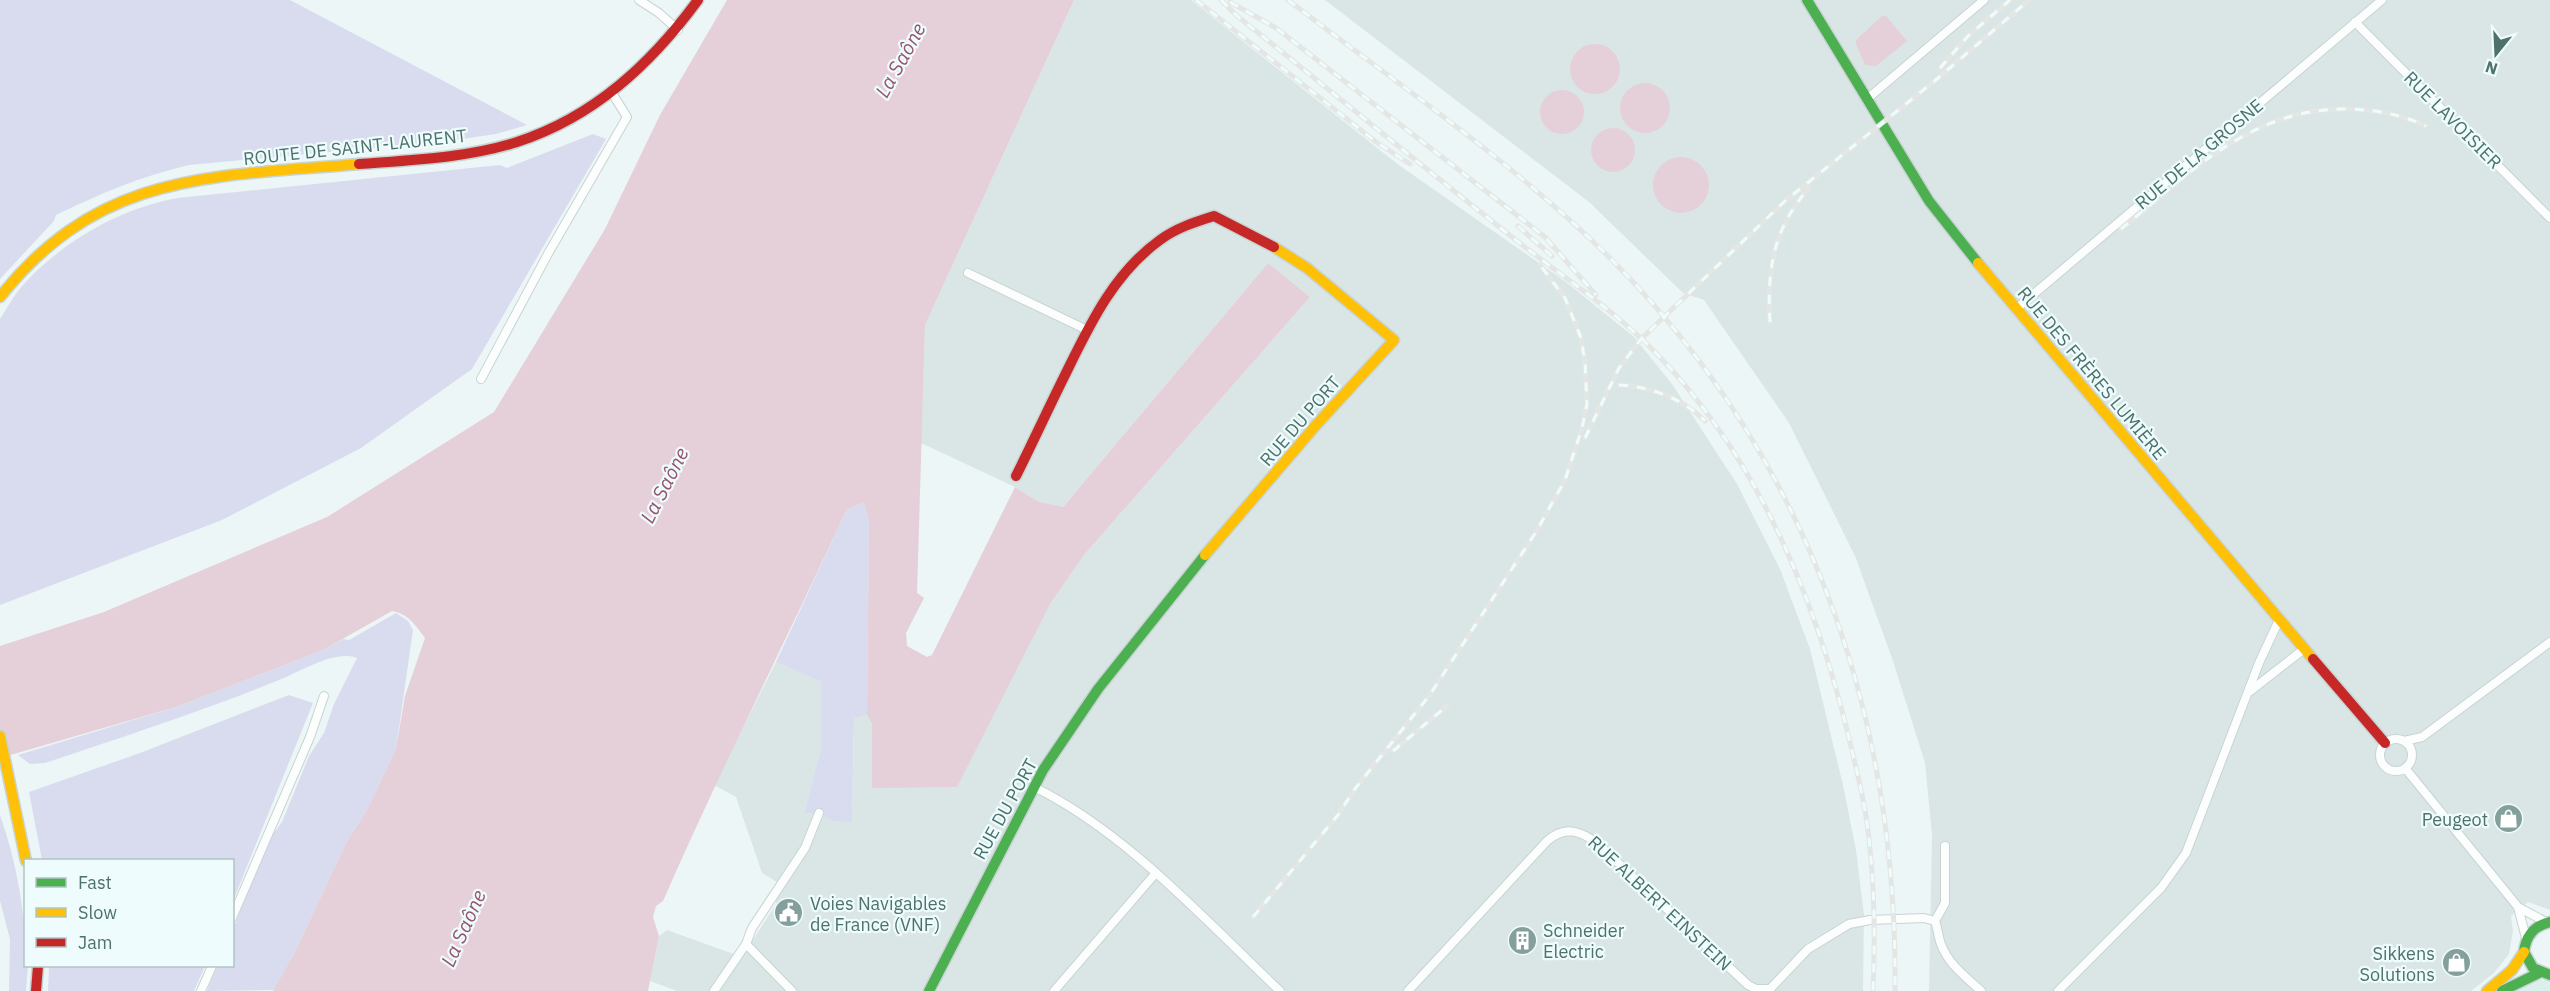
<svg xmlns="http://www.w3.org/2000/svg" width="2550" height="991" viewBox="0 0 2550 991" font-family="'IBM Plex Sans',sans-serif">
	<rect width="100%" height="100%" fill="#ecf6f6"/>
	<path fill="#dbf0ec" d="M2538,980h12v11h-36z"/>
	<path fill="#dae6e5" d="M1074,0h117l205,163 170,119 68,55 38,47 65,100 43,85 30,80 33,136 13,65 8,65 -1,76h-1186l-27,-10 9,-45 8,-6 75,27 34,-53 1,-22 -15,-9 -26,-76 -22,-12 62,-123 45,20v66l-15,65h13l33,9 2,-103 13,-4 5,9 1,64 177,-184 34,-49 226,-258 -42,-34 -206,245 -23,-6 -24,-15 -94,-44 4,-118z
		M1325,0h1225v910l-22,-8 -17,14 2,15 -4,23 -15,19 -23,18h-542l3,-156 -7,-72 -32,-102 -38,-105 -66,-133 -85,-123 -21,-7 -94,-91z"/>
	<path fill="#d9dcee" d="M0,0h290l237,125 -31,9 -48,7 -259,24c-47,11 -90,29 -133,50l-2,6 -54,58z
		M593,134l13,5 -134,230 -111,79 -139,72 -222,85v-286c7,-11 14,-24 23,-34 40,-44 96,-76 154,-87l323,-33 7,3z
		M864,503l5,20 -2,192 -13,4 -2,103 -20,-1 -13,-8h-14l16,-65v-66l-45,-20 71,-153z
		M396,613l12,8 5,9 -17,119 -30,63 -19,29 -52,111 -21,38 -67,1 10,-25h15l1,-37 37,-91 12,-16 27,-66 15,-23 10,-29 23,-46c-21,-8 -52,11 -73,20 -78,32 -159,58 -239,85l-15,1 -12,-9 158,-48 147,-57 20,-11 6,1z
		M289,695l24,8 -80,198 -1,-41h-190l-13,-68 111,-39z
		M0,815c17,48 26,100 26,151h2l-2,25h-17l1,-52 -10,-38z
		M49,966h156l-11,25h-146z"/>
	<path fill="#e5cfd9" d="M727,0h347l-149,325 -8,268 7,5 -18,35 1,13 20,11 5,-2 83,-168 24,15 24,5 205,-244 42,34 -226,258 -34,49 -93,183 -85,1v-64l-5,-9 2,-192 -5,-20 -17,6c-61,131 -126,260 -184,392l-7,5 -3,11 6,19 -11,55h-375l22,-39 52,-111 19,-29 30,-63 9,-53 20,-58c-10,-13 -16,-24 -33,-27l-69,39 -147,57 -176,51v-112l104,-34 223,-95 167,-105 111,-183 55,-114z
		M1882,16h4l21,25 -31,25 -11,-1 -9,-21v-4z
		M1570 69a25 25 0 1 1 50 0a25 25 0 1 1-50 0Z
		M1620 108a25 25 0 1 1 50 0a25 25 0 1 1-50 0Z
		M1540 112a22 22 0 1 1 44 0a22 22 0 1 1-44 0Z
		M1591 150a22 22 0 1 1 44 0a22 22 0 1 1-44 0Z
		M1653 185a28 28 0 1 1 56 0a28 28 0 1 1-56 0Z"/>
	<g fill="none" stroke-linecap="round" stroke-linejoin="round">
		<defs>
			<path id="street" d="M639,0l20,13 19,17
				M2355,22l195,196
				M1867,99l117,-99
				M968,273l119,57
				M2016,309l366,-309
				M481,379l68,-127 78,-135 -15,-24
				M2249,692l55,-43
				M2380 755a16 16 0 1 1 32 0a16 16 0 1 1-32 0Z
				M2404,741l18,-4 128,-95
				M2405,768l113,139 28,15
				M1034,787c92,45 172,134 246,204
				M2518,907l8,31
				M232,918l78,-181 14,-41
				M1935,921l10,-18v-57
				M746,944l46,47
				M201,991l11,-25
				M714,991l32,-47 6,-16 53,-80 14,-35
				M1054,991l101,-117
				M1408,991l139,-150c18,-16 34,-10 51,3l150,141 8,4h14l38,-40 41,-25 21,-4 54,-2 11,3c3,8 3,16 6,23 7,20 25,33 40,47
				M2058,991l103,-103 25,-35 73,-190 20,-43"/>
			<path id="fast" d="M1807,0l122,201 49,62
				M2550,922c-16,4 -24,13 -26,30l9,16 17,7
				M929,991l114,-221 55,-81 107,-134
				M2502,991l37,-18"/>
			<path id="slow" d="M1978,263l335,396
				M0,297c100,-126 212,-120 359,-133
				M1205,555l112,-131 77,-84 -87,-72 -33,-21
				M0,736l26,125
				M2487,991l25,-21 12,-18"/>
			<path id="jam" d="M359,164c52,-4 108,-6 158,-22 77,-25 134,-78 181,-142
				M1016,476c17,-34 33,-69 50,-103 24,-49 48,-100 94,-133 16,-12 35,-18 54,-24l60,31
				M2313,659l72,84
				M36,991l2,-25"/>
		</defs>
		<use href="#street" stroke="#c8d3d2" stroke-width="10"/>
		<use href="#fast" stroke="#c8d3d3" stroke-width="13"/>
		<use href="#slow" stroke="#c8d3d3" stroke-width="13"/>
		<use href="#jam" stroke="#c8d3d3" stroke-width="13"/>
		<use href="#street" stroke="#fcfefe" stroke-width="8"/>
		<use href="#fast" stroke="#4caf50" stroke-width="10"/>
		<use href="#slow" stroke="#ffc107" stroke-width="10"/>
		<use href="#jam" stroke="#c62828" stroke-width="10"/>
		<defs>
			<path id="rail" d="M1196,0l180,142 34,22
				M1221,0l15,15c95,76 189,154 285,229 45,35 94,67 134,108 102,104 159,243 193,382 9,38 19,76 22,115 5,48 5,94 3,142
				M1288,0c108,83 224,161 321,257 198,198 289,457 286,734
				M1230,2l46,26 269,209 51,58
				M1940,68l28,-32 42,-36
				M1518,226l34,30
				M2121,229c68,-55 127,-118 220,-120 30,0 57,4 85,17
				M1770,322c-3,-53 3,-93 39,-134
				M1619,385c32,2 63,13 86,36
				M1585,438l34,-70 22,-29 144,-138 152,-122 92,-79
				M1393,751l54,-45
				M1253,917l85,-102 16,-25 75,-94 107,-164 29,-52 17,-52 5,-24 -2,-42 -4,-24 -16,-40 -25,-33"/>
		</defs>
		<use href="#rail" stroke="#e4e6e3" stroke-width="5"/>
		<use href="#rail" stroke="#eefcfd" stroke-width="3" stroke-dasharray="9" stroke-linecap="butt"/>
	</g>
	<defs>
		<symbol id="shop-disc" viewBox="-11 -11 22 22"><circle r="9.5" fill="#85a09c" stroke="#eefcfd"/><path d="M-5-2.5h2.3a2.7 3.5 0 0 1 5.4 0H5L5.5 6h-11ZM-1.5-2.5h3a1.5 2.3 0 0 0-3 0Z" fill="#fff"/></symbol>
		<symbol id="civic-disc" viewBox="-11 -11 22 22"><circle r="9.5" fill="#85a09c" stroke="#eefcfd"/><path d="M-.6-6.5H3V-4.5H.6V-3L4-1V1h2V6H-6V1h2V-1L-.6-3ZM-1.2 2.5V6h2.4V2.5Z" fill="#fff"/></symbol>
		<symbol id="building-disc" viewBox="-11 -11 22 22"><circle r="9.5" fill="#85a09c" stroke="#eefcfd"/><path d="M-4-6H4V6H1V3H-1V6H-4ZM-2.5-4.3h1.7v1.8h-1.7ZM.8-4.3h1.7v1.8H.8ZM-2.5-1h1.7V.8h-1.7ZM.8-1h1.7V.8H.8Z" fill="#fff"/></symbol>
	</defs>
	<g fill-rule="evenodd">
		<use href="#shop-disc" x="2492" y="802" width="33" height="33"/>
		<use href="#civic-disc" x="772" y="896" width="33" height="33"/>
		<use href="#building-disc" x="1506" y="924" width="33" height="33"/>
		<use href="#shop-disc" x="2440" y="946" width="33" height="33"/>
	</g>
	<g text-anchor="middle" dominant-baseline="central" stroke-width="4.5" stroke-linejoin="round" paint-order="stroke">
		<g font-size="18" fill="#4e726b" stroke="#eefcfd">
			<text transform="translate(2453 120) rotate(45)">RUE LAVOISIER</text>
			<text transform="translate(355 147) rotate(-6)">ROUTE DE SAINT-LAURENT</text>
			<text transform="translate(2199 154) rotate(-40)">RUE DE LA GROSNE</text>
			<text transform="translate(2092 373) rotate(50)">RUE DES FRÈRES LUMIÈRE</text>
			<text transform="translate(1300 421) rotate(-49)">RUE DU PORT</text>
			<text transform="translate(1005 809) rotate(-61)">RUE DU PORT</text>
			<text transform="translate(1660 903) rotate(43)">RUE ALBERT EINSTEIN</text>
		</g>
		<g font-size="18" fill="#4e726b" stroke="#eefcfd" text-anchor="end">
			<text x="2488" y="819">Peugeot</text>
			<text x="810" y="903" text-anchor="start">Voies Navigables<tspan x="810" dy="21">de France (VNF)</tspan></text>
			<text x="1543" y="930" text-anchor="start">Schneider<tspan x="1543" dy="21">Electric</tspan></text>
			<text x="2435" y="953">Sikkens<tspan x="2435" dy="21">Solutions</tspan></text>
		</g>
		<g font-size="20" font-style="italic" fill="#97546e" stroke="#eefcfd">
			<text transform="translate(900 60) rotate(-61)">La Saône</text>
			<text transform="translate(664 485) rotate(-63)">La Saône</text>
			<text transform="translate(463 928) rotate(-66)">La Saône</text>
		</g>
	</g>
	<rect x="24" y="859" width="210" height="108" fill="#eefcfd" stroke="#aec5c3" stroke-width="1.5"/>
	<rect x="36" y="878" width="30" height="9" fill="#4caf50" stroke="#aec5c3" stroke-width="1.5"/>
	<text x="78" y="889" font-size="18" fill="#4e726b">Fast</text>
	<rect x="36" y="908" width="30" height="9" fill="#ffc107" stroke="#aec5c3" stroke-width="1.5"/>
	<text x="78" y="919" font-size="18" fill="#4e726b">Slow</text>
	<rect x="36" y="938" width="30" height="9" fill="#c62828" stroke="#aec5c3" stroke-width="1.5"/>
	<text x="78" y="949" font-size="18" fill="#4e726b">Jam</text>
	<g transform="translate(2496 54) rotate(198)" stroke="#eefcfd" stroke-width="4.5" paint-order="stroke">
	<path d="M0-4.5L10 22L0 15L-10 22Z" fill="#4e726b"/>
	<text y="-9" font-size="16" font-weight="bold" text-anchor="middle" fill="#4e726b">N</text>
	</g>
</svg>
